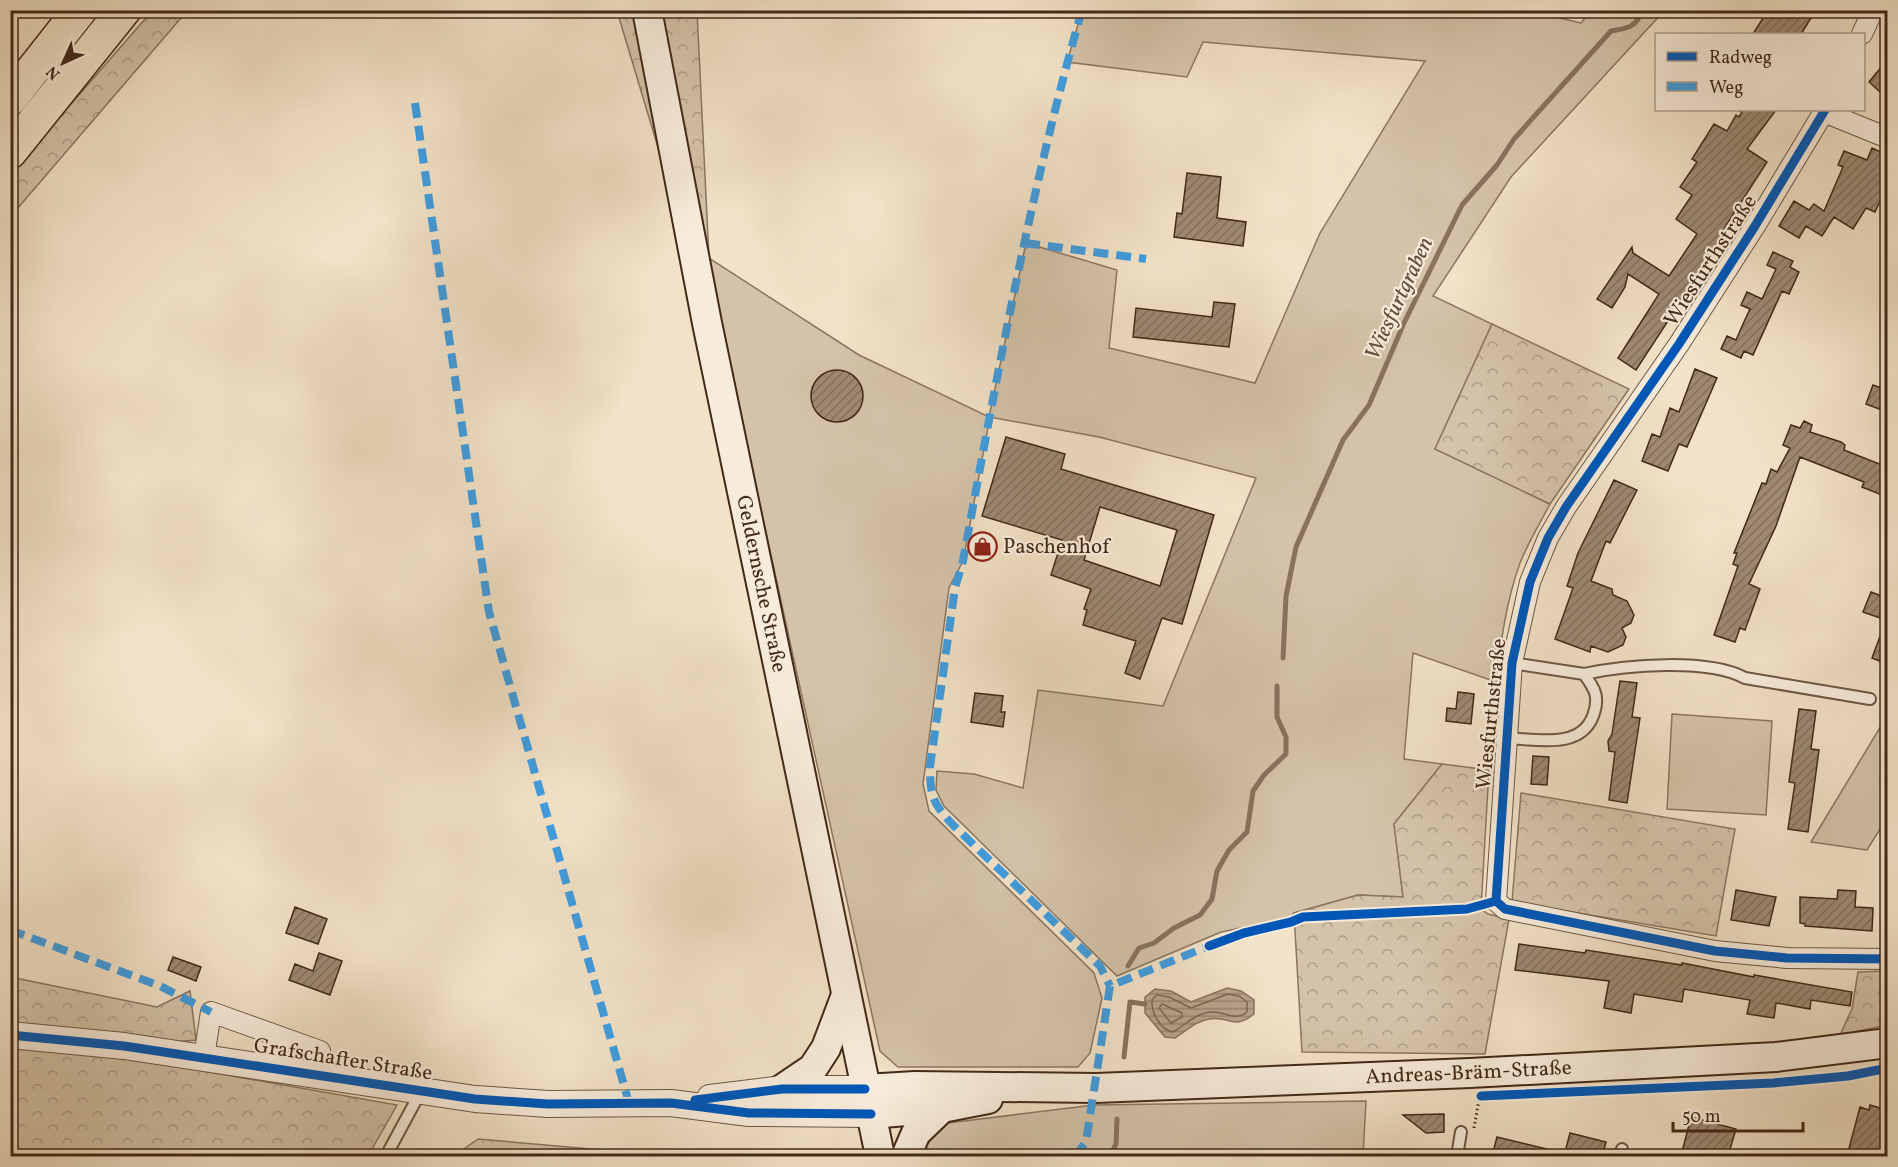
<svg xmlns="http://www.w3.org/2000/svg" width="1898" height="1167" viewBox="0 0 1898 1167" font-family="Vollkorn,serif">
	<defs>
		<pattern id="forest-crowns" width="20" height="18" patternUnits="userSpaceOnUse" patternTransform="scale(1.5)"><rect width="20" height="18" fill="#d4c3a9"/><path d="M2 6a3 3 0 1 1 6 0M12 15a3 3 0 1 1 6 0" fill="none" stroke="#ae9e89"/></pattern>
		<pattern id="water-rules" width="6" height="5" patternUnits="userSpaceOnUse" patternTransform="scale(1.5)"><rect width="6" height="5" fill="#b6a38b"/><path d="M0 2.5h6" fill="none" stroke="#968571"/></pattern>
		<pattern id="building-hatch" width="6" height="6" patternUnits="userSpaceOnUse" patternTransform="scale(1.5)"><rect width="6" height="6" fill="#9e8973"/><path d="M-1 1l2-2M0 6l6-6M5 7l2-2" fill="none" stroke="#82705d"/></pattern>
	</defs>
	<rect width="100%" height="100%" fill="#f2e2c7"/>
	<filter id="stains"><feTurbulence type="fractalNoise" baseFrequency=".00333" numOctaves="4"/><feColorMatrix values="0 0 0 0 .2 0 0 0 0 .09 0 0 0 0 .02 0 0 0 .5 -.17"/></filter>
	<radialGradient id="worn" r=".72"><stop offset=".6" stop-color="#630" stop-opacity="0"/><stop offset="1" stop-color="#630" stop-opacity=".3"/></radialGradient>
	<path fill="#d4c3a9" stroke="#8b7660" stroke-width="1.5" d="M1525,10l56,13 10,-12h73l-153,166 -78,119 59,28 -57,125 115,55c-10,19 -22,39 -30,59 -14,39 -19,78 -24,119l-83,-29 -9,106 38,5 -48,60 9,73 -45,-2 -64,18 -4,5 -69,14 -104,44 -173,-170 -8,-16 1,-19 37,3 49,14 15,-98 125,16 93,-228 -157,-41 -109,-20 -27,144 -14,27 -26,196 6,27 165,162 8,25 -12,55 -12,14h-180l-18,-16 -135,-614 -36,-179 150,97 130,62 37,-174 91,27 -8,78 146,35 65,-150 105,-172 -222,-19 -16,35 -120,-15 15,-51z
		M1672,714l100,7 -6,94 -99,-6z
		M1887,716v102l-20,32 -56,-8z
		M1366,1101l-3,55h-443l4,-9 24,-24 146,-18z"/>
	<path fill="url(#forest-crowns)" stroke="#8b7660" stroke-width="1.5" d="M152,11h35l-176,205v-43z
		M617,11h80l12,247 36,179z
		M1492,324l137,65 -79,115 -115,-55z
		M1442,764l47,6 -8,139 7,5 21,5 -24,135 -183,-2 -8,-139 64,-18 45,2 -9,-73z
		M1521,793l214,36 -19,107 -204,-34z
		M1887,971v54l-47,10 12,-26 6,-37z
		M10,977l147,30 33,-16 6,49 -70,6 78,25 193,34 -29,51h-357z
		M478,1139l194,17h-218z"/>
	<path fill="url(#water-rules)" stroke="#88725d" stroke-width="1.5" d="M1227,988l14,3 13,9v14c-21,17 -25,1 -45,5 -13,2 -23,12 -34,19l-10,-1 -20,-24v-16l10,-8 16,2 20,11z"/>
	<g fill="none" stroke-linecap="round" stroke-linejoin="round">
		<path stroke="#7c6651" stroke-width="1.5" d="M1228,994l11,2 8,6v10c-13,10 -22,-1 -36,0 -15,1 -26,13 -38,20 -13,-2 -22,-20 -21,-32l5,-5 12,2 22,11z
			M1162,1004l20,9v4l-11,6 -12,-15z"/>
		<path stroke="#88725d" stroke-width="5" d="M1283,658l3,-62 10,-49 47,-107 26,-35 35,-82 58,-118 35,-40 17,-26 97,-108c14,-2 28,-4 30,-21
			M1128,966l11,-18 15,-5 20,-15 26,-13 12,-16 5,-28 12,-21 18,-18 6,-41 11,-16 22,-21v-17l-9,-20v-31
			M1124,1057l6,-55 15,2
			M1110,1156l6,-12 1,-25"/>
	</g>
	<path fill="url(#building-hatch)" stroke="#422917" stroke-width="1.5" fill-rule="evenodd" d="M1768,10h48l-15,24h-48z
		M1887,60v38l-18,-16z
		M1738,110h38l-29,39 20,13 -42,65 3,2 -92,141 -18,-12 41,-64 -31,-20 -3,13 -13,21 -15,-9 35,-52 1,6 36,23 28,-42 -21,-15 16,-24 -12,-8 17,-25 -5,-3 22,-35 13,7 9,-16 3,2 3,-5z
		M1872,148l15,7v31l-12,26 -9,-4 -13,21 -19,-12 -12,19 -16,-10 -7,12 -20,-12 15,-25 15,9 5,-6 10,7 19,-44 -5,-2 6,-14 23,9z
		M1187,173l34,4 -4,41 29,4 -3,24 -69,-9 3,-24 5,1z
		M1773,252l20,9 -3,6 9,5 -10,22 -7,-3 -29,64 -9,-4 -3,7 -20,-9 6,-13 9,4 7,-16 7,-15 -9,-4 6,-13 15,7 14,-30 -9,-4z
		M1214,302l21,2 -6,43 -96,-10 3,-29 76,9z
		M1695,369l22,9 -30,69 -8,-3 -11,27 -26,-10 10,-27 8,3 10,-29 9,4z
		M811 396a26 26 0 1 1 52 0a26 26 0 1 1-52 0Z
		M1873,385l14,5v22l-21,-8z
		M1804,421l8,4 -2,7 31,10 4,3 -1,5 43,17v30l-25,-10 2,-5 -64,-25 -24,69 -27,58 11,5 -15,41 -5,-2 -5,14 -21,-7 24,-69 -5,-2 4,-11h-3l28,-70 4,1 5,-15 6,3 13,-24 -7,-3 8,-20 9,3z
		M1006,437l59,17 -4,15 153,46 -32,109 -20,-6 -22,61 -15,-6 11,-32 -53,-16 4,-15 -3,-1 7,-20 -40,-14 11,-35 -80,-24zM1100,507l77,23 -17,56 -76,-26z
		M1614,480l23,10 -27,53 -4,-2 -15,40 21,8 1,6 14,6 7,14 -3,8 -9,5 4,9 -3,8 -15,7 -17,-6 -1,6 -35,-13 18,-51 -6,-2 11,-33z
		M1871,592l16,6v66l-15,-6 14,-38 -23,-8z
		M1620,681l17,2 -5,34 8,1 -13,85 -18,-3 6,-48 -6,-1 -1,-10 4,-7z
		M1458,692l16,2 -3,30 -25,-3 1,-13 9,1z
		M975,693l28,3 -2,16h4l-2,15 -32,-5z
		M1799,709l17,2 -5,38 8,1 -11,82 -20,-3 7,-46 -6,-1z
		M1533,756l16,1 -2,28 -16,-1z
		M1736,890l40,7 -7,29 -38,-6z
		M1838,890l18,1 -1,16 18,1 -1,23 -67,-5v-2l-5,-1v-26l37,2z
		M295,907l32,12 -9,25 -32,-11z
		M1519,944l66,9 1,-3 96,15v-2l72,14v-2l98,17 -2,14 -39,-6 -1,9 -34,-6 -2,15 -27,-4 3,-14 -66,-11 -2,13 -48,-8 -3,19 -27,-5 5,-27 -94,-11z
		M319,953l23,8 -12,34 -41,-15 6,-16 18,7z
		M173,957l28,10 -5,14 -28,-11z
		M1870,1105l17,5v46h-40l13,-49 9,3z
		M1444,1114v18l-18,1 -23,-18z
		M1691,1117l45,12 -8,27h-47z
		M1570,1133l36,9 -4,14h-38z
		M1497,1137l58,14 -1,5h-62z"/>
	<g fill="none" stroke-linecap="round" stroke-linejoin="round">
		<defs>
			<path id="service" d="M1584,674c42,-9 123,-16 161,4l125,21
				M1506,738c30,1 74,12 87,-22 7,-19 2,-27 -9,-42l-72,-11
				M386,1156l35,-65
				M1457,1156l4,-24
				M1620,1156l2,-7"/>
			<path id="minor" d="M1862,34l11,-24
				M1825,110l-70,116 -76,118 -113,163 -18,31 -18,44 -18,81 -16,238 9,8 210,42 72,7 101,1
				M1824,112l64,26
				M204,1057l7,-45 109,39"/>
			<path id="tertiary" d="M10,1035l114,11 351,53 73,5 123,-1 78,10 122,1
				M710,1098l72,-9h83"/>
			<g id="secondary">
				<path id="s1" d="M647,10l60,313 173,833"/>
				<path d="M782,1089l31,-21 13,-20 20,-53"/>
				<path id="s2" d="M865,1089l50,-3 181,2 374,-15 306,-16 112,-14"/>
				<path d="M871,1114l71,-6 46,-9"/>
				<path d="M906,1156l10,-23 26,-25"/>
			</g>
			<path id="motorway" d="M10,99l70,-89
				M10,152l114,-142"/>
		</defs>
		<use href="#service" stroke="#6e5743" stroke-width="14"/>
		<use href="#minor" stroke="#6e5743" stroke-width="22"/>
		<use href="#tertiary" stroke="#6e5743" stroke-width="28"/>
		<use href="#secondary" stroke="#422917" stroke-width="32"/>
		<use href="#motorway" stroke="#422917" stroke-width="36"/>
		<path stroke="#422917" stroke-width="3" stroke-dasharray="1.5 3" stroke-linecap="butt" d="M1474,1128l6,-34"/>
		<use href="#service" stroke="#f7ecdb" stroke-width="10"/>
		<use href="#minor" stroke="#f7ecdb" stroke-width="20"/>
		<use href="#tertiary" stroke="#f7ecdb" stroke-width="26"/>
		<use href="#secondary" stroke="#f7ecdb" stroke-width="28"/>
		<use href="#motorway" stroke="#f2e2c7" stroke-width="33"/>
		<path stroke="#3f9cdf" stroke-width="8" stroke-dasharray="15 8" stroke-linecap="butt" d="M1082,10c-52,181 -85,366 -119,551l-8,27 -25,179c0,30 3,37 24,59l146,140 10,20
			M415,103l74,509 140,491
			M1025,243l121,16
			M10,930l150,56 51,26
			M1075,1156l11,-14 24,-156 104,-42"/>
		<defs>
			<path id="cycleway" d="M1825,110l-70,116 -76,118 -113,163 -18,31 -18,44 -18,81 -16,238 9,8 210,42 72,7 101,1
				M1209,946l35,-13 47,-11 12,-5 164,-8 29,-8
				M10,1035l114,11 351,53 73,5 123,-1 78,10 122,1
				M1481,1096l292,-13 75,-7 40,-8
				M695,1100l87,-11h83"/>
		</defs>
		<use href="#cycleway" stroke="#f7ecdb" stroke-width="13"/>
		<use href="#cycleway" stroke="#0057b8" stroke-width="9"/>
	</g>
	<defs>
		<symbol id="shop-ring" viewBox="-11 -11 22 22"><circle r="9.5" fill="#f7ecdb" stroke="#8f2418" stroke-width="1.5"/><path d="M-5-2.5h2.3a2.7 3.5 0 0 1 5.4 0H5L5.5 6h-11ZM-1.5-2.5h3a1.5 2.3 0 0 0-3 0Z" fill="#8f2418"/></symbol>
	</defs>
	<g fill-rule="evenodd">
		<use href="#shop-ring" x="966" y="530" width="33" height="33"/>
	</g>
	<g text-anchor="middle" dominant-baseline="central" stroke-width="4.5" stroke-linejoin="round" paint-order="stroke">
		<g font-size="21" fill="#422917" stroke="#f7ecdb">
			<text transform="translate(1711 261) rotate(-57)">Wiesfurthstraße</text>
			<text stroke="none"><textPath href="#s1" startOffset="585">Geldernsche Straße</textPath></text>
			<text transform="translate(1492 714) rotate(-84)">Wiesfurthstraße</text>
			<text transform="translate(343 1060) rotate(9)">Grafschafter Straße</text>
			<text stroke="none"><textPath href="#s2" startOffset="604">Andreas-Bräm-Straße</textPath></text>
		</g>
		<g font-size="21" fill="#422917" stroke="#f7ecdb" text-anchor="start">
			<text x="1003" y="547">Paschenhof</text>
		</g>
		<g font-size="22" font-style="italic" fill="#654e3a" stroke="#f7ecdb">
			<text transform="translate(1400 299) rotate(-65)">Wiesfurtgraben</text>
		</g>
	</g>
	<rect width="1898" height="1167" fill="none" stroke="#f2e2c7" stroke-width="36"/>
	<rect x="12" y="12" width="1874" height="1143" fill="none" stroke="#422917" stroke-width="3"/>
	<rect x="18" y="18" width="1862" height="1131" fill="none" stroke="#422917" stroke-width="1.5"/>
	<rect x="1655" y="33" width="210" height="78" fill="#f7ecdb" stroke="#af9e8d" stroke-width="1.5"/>
	<rect x="1667" y="52" width="30" height="9" fill="#0057b8" stroke="#af9e8d" stroke-width="1.5"/>
	<text x="1709" y="63" font-size="18" fill="#422917">Radweg</text>
	<rect x="1667" y="82" width="30" height="9" fill="#3f9cdf" stroke="#af9e8d" stroke-width="1.5"/>
	<text x="1709" y="93" font-size="18" fill="#422917">Weg</text>
	<g transform="translate(63 63) rotate(225)" stroke="#f7ecdb" stroke-width="4.5" paint-order="stroke">
	<path d="M0-4.5L10 22L0 15L-10 22Z" fill="#422917"/>
	<text y="-9" font-size="16" font-weight="bold" text-anchor="middle" fill="#422917">N</text>
	</g>
	<path d="M1673 1122v9h130v-9" fill="none" stroke="#422917" stroke-width="3"/>
	<text x="1682" y="1122" font-size="18" fill="#422917" stroke="#f7ecdb" stroke-width="4.5" paint-order="stroke">50 m</text>
	<rect width="100%" height="100%" filter="url(#stains)"/>
	<rect width="100%" height="100%" fill="url(#worn)"/>
</svg>
